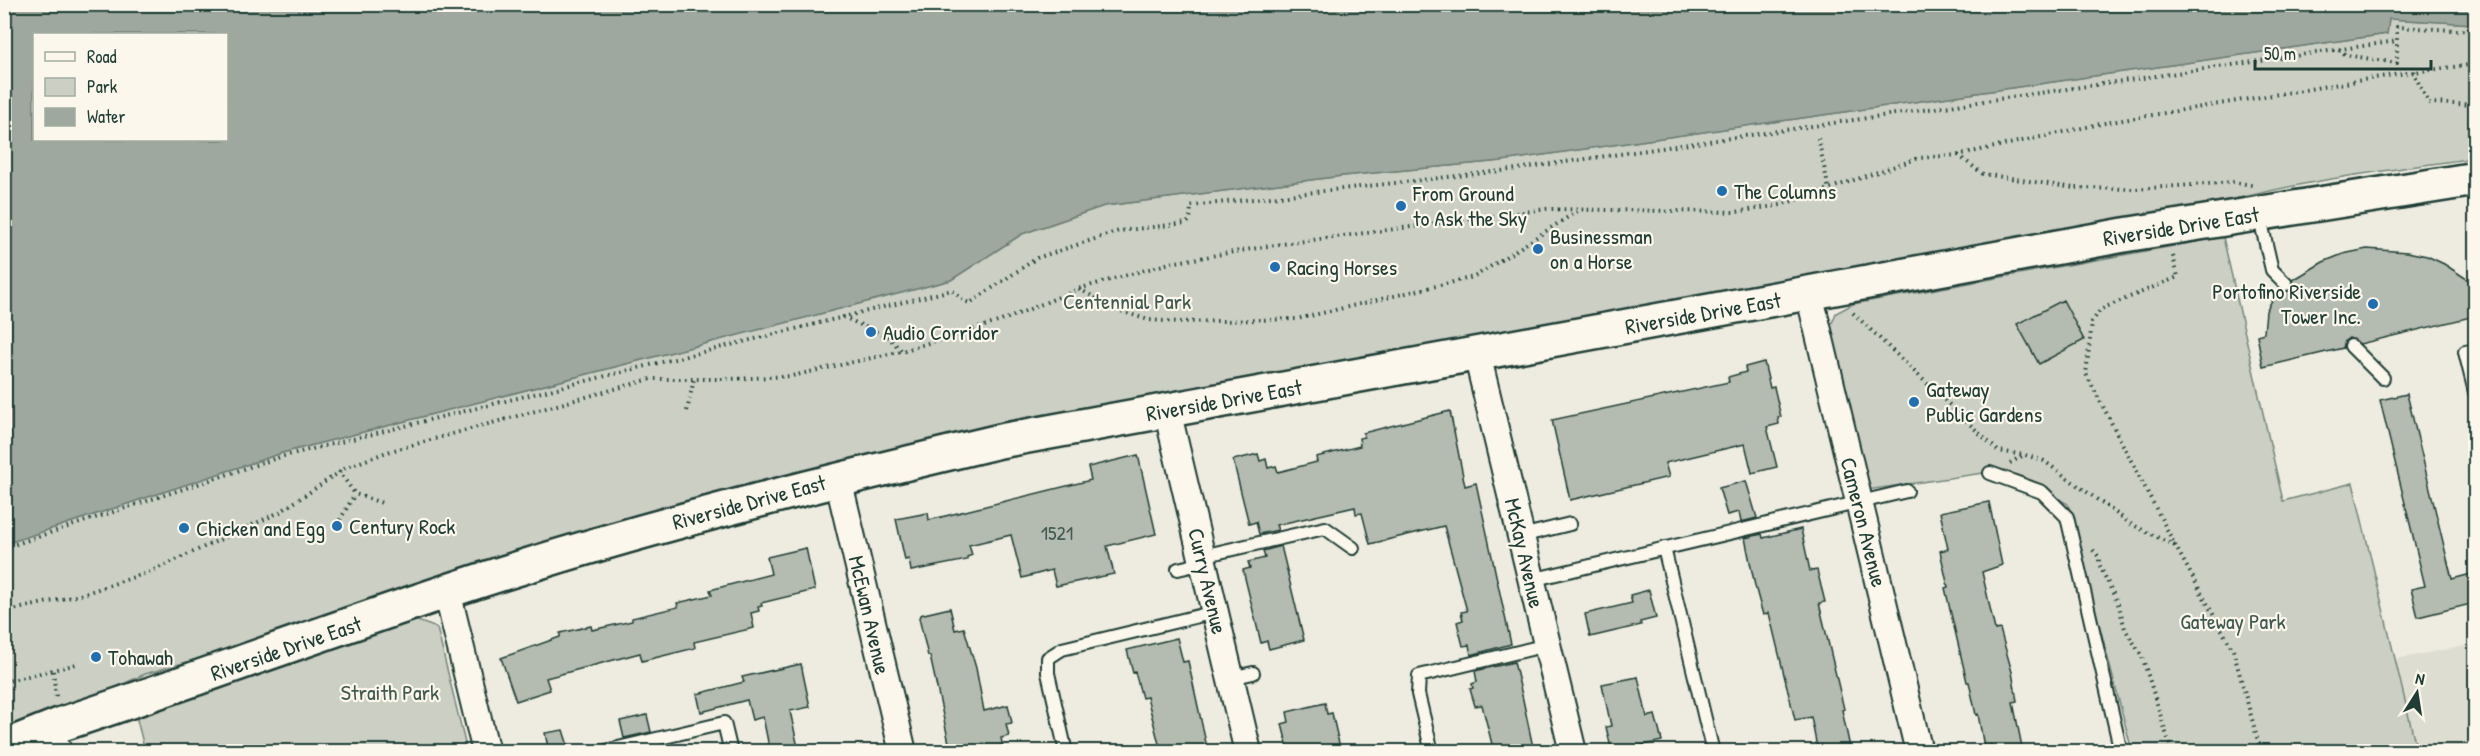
<svg xmlns="http://www.w3.org/2000/svg" width="2480" height="756" viewBox="0 0 2480 756" font-family="'Patrick Hand',sans-serif">
	<rect width="100%" height="100%" fill="#eeece1"/>
	<filter id="ink" filterUnits="userSpaceOnUse"><feTurbulence type="fractalNoise" baseFrequency=".0167" numOctaves="2"/><feDisplacementMap in="SourceGraphic" scale="12" xChannelSelector="R" yChannelSelector="G"/><feConvolveMatrix kernelMatrix="1 2 1 2 8 2 1 2 1" color-interpolation-filters="sRGB"/></filter>
	<g filter="url(#ink)">
		<path fill="#ddddd2" d="M2475,644v107h-58l-21,-92z"/>
		<path fill="#cbcfc4" stroke="#75867c" stroke-width="1.5" d="M2389,19l86,5v134c-77,11 -155,20 -231,39l-1082,196 -145,29 -541,145 -282,93 -49,14 -90,41 -50,18v-189l277,-91 669,-173 71,-46 82,-28 238,-30 160,-15 885,-127z
			M2223,237l60,264 70,-18 64,268h-285l-64,-247 -64,-34 -137,20 -37,-162 6,-15 17,-9z
			M415,620l22,8 30,123h-322l-10,-39z"/>
		<path fill="#9fa89f" stroke="#6c7d74" stroke-width="1.5" fill-rule="evenodd" d="M2475,4v20l-86,-5 -2,15 -885,127 -160,15 -238,30 -82,28 -71,46 -669,173 -277,91v-539zM34,34h192v106h-192z"/>
		<path fill="#b4bbb0" stroke="#1f3d34" stroke-width="1.5" d="M2367,249l40,3 20,4 17,8 29,19 2,33 -115,28 -11,-6 -4,3 -2,7 -80,19 -6,-32 7,-2 2,-22 8,-14 7,-7 3,2 7,-2 3,-4 -1,-6 30,-18 20,-8z
			M2063,300l21,40 -45,24 -22,-40z
			M1764,362l6,26 4,-1 7,30h-3l1,7 -12,3 10,40 -25,6 -7,-29 -80,19 4,14 -99,23 -18,-80 177,-38 -1,-5 18,-5 -1,-5z
			M2407,394l45,185 23,-6v30l-57,14 -7,-28 14,-3 -45,-186z
			M1450,411l15,75 11,-3 35,161 -40,11 -2,-10 -6,1 -6,-24 6,-2 -2,-8 6,-1 -23,-85 -74,18 -8,-31 -6,1 -1,-7 -79,18 2,5 -19,4 -3,-12 -7,2 -16,-64 25,-6 2,7 6,-2 2,9 8,-2 2,6 39,-10 -1,-5 44,-11 -1,-8 5,-1 -1,-4z
			M1138,455l18,79 -49,12 7,28 -58,12 -4,-16 -30,8 -11,-43 -42,10 3,10 -5,2v3l-56,11 -2,-12 -4,1 -9,-41 32,-6 1,7 162,-40 -3,-13z
			M1746,481l11,37 -16,4 -2,-10 -12,3 -8,-27z
			M1989,502l13,63 -20,7 13,58 5,-1 12,43 5,29 -4,1 10,50h-30l-2,-7 -7,2 -6,-33 -2,1 -7,-33h-2l-22,-94 3,-1 -8,-36 8,-2 -8,-37z
			M1801,529l9,42 7,-1 8,32 -6,1 25,106 -2,1 9,42h-33l-7,-35 -16,3 -26,-107 -6,2 -8,-29 -10,-48 17,-4 1,4z
			M1281,546l23,94 -35,9 -2,-8 -6,2 -18,-73 7,-2 -2,-6 17,-4 -2,-7z
			M806,548l9,42 -54,13 1,3 -4,1 1,4 -8,2 3,15 -60,14 1,6 -53,13 -2,-8 -94,25 4,12 -34,11 -15,-43 59,-21v-4l31,-7 1,4 40,-9v-3l46,-11 -1,-4 35,-8 -2,-5 61,-16 -4,-17z
			M1649,590l7,28 -16,4 1,3 -51,12 -5,-23 47,-11 -2,-8z
			M950,608l5,22 9,-2 12,40 8,43 24,-6 4,18 -6,1 3,12 -8,2 3,14h-53l-21,-96h-2l-9,-38 1,-3z
			M1177,638l6,24 5,-1 20,91h-47l-14,-55 -5,1 -7,-26 -2,1 -6,-23z
			M1514,662l8,33 12,57h-40l-12,-47 -7,1 -5,-17 3,-1 -1,-4 5,-2 -2,-11z
			M801,664l9,43 -20,4 9,41h-29l-7,-35 -11,3 -5,-20 -46,12 -4,-18 47,-12 -2,-5z
			M1638,677l9,40 8,-2 7,26 -50,11 -6,-25 5,-1 -9,-42z
			M1325,703l2,11 5,-1 9,39h-52l-7,-28 7,-2 -2,-10z
			M647,715l4,17 -27,6 -4,-17z
			M563,730l7,22h-21l-4,-19z"/>
		<g fill="none" stroke-linecap="round" stroke-linejoin="round">
			<defs>
				<path id="lane" d="M2259,214l13,56 14,14
					M2351,346l32,32
					M2476,350l-11,2 11,44
					M1990,473l52,19 25,25 54,235
					M1521,536l49,-12
					M1664,548l49,204
					M1202,556l123,-28 28,20
					M1178,569l26,-6
					M1531,580l376,-89
					M1231,678l22,-5
					M56,728l10,24
					M601,752l123,-29 7,29
					M1066,752l-18,-79v-15l14,-9 153,-37
					M1432,752l-14,-58 1,-18 128,-31"/>
				<path id="street" d="M1809,293l110,459
					M1477,354l96,398
					M1167,410l81,342
					M838,479l65,273
					M447,591l39,161"/>
				<path id="secondary" d="M4,747l58,-23c150,-49 297,-106 448,-153 162,-51 325,-91 490,-130l1124,-206 352,-56"/>
			</defs>
			<use href="#lane" stroke="#1f3d34" stroke-width="16"/>
			<use href="#street" stroke="#1f3d34" stroke-width="30"/>
			<use href="#secondary" stroke="#1f3d34" stroke-width="38"/>
			<path stroke="#1f3d34" stroke-width="4" stroke-dasharray="1.5 4.5" stroke-linecap="butt" d="M2339,49l7,6 51,8v-22
				M2413,71l15,32 48,2
				M1818,138l11,52
				M1958,155l25,19 91,14 61,1 99,-7 18,3
				M2173,256l5,21 -77,32 -9,13 -6,52 90,173 57,103 28,102
				M1079,289l41,22 29,9 31,2 117,-3 177,-42 105,-67
				M1853,313l145,138 27,4 19,6 87,63 44,22
				M843,317l45,20 14,14
				M687,411l7,-32
				M2010,463l14,-8
				M339,471l16,23 30,10
				M340,520l15,-26
				M4,548l276,-91 672,-167 12,11 6,2 67,-45 82,-27 68,-8 3,-3 1,-14 319,-36 887,-129v-14l79,4
				M2093,550l6,7v7l20,42 6,23 17,27 30,96
				M4,612l76,-17 72,-24 128,-59 67,-45 40,-15 264,-73h79l62,-3 110,-25 99,-30 77,-32 92,-26 105,-18 271,-36 190,3 45,-7 138,-47 39,-3 147,-32 294,-49 77,-10
				M53,671l3,26
				M4,682l73,-18"/>
			<use href="#lane" stroke="#fbf7ec" stroke-width="12"/>
			<use href="#street" stroke="#fbf7ec" stroke-width="26"/>
			<use href="#secondary" stroke="#fbf7ec" stroke-width="33"/>
		</g>
	</g>
	<g fill="#1f6fb2" stroke="#fbf7ec" stroke-width="2">
		<circle cx="1722" cy="191" r="6"/>
		<circle cx="1401" cy="206" r="6"/>
		<circle cx="1538" cy="249" r="6"/>
		<circle cx="1275" cy="267" r="6"/>
		<circle cx="2373" cy="304" r="6"/>
		<circle cx="871" cy="332" r="6"/>
		<circle cx="1914" cy="402" r="6"/>
		<circle cx="337" cy="526" r="6"/>
		<circle cx="184" cy="528" r="6"/>
		<circle cx="96" cy="657" r="6"/>
	</g>
	<g text-anchor="middle" dominant-baseline="central" stroke-width="4.5" stroke-linejoin="round" paint-order="stroke">
		<g font-size="20" fill="#445c53">
			<text x="1057" y="532">1521</text>
		</g>
		<g font-size="22" fill="#1f3d34" stroke="#fbf7ec" text-anchor="start">
			<text x="1734" y="191">The Columns</text>
			<text x="1413" y="193">From Ground<tspan x="1413" dy="25">to Ask the Sky</tspan></text>
			<text x="1550" y="236">Businessman<tspan x="1550" dy="25">on a Horse</tspan></text>
			<text x="1287" y="267">Racing Horses</text>
			<text x="2361" y="291" text-anchor="end">Portofino Riverside<tspan x="2361" dy="25">Tower Inc.</tspan></text>
			<text x="883" y="332">Audio Corridor</text>
			<text x="1926" y="389">Gateway<tspan x="1926" dy="25">Public Gardens</tspan></text>
			<text x="349" y="526">Century Rock</text>
			<text x="196" y="528">Chicken and Egg</text>
			<text x="108" y="657">Tohawah</text>
		</g>
		<g font-size="22" fill="#1f3d34" stroke="#fbf7ec">
			<text transform="translate(2181 226) rotate(-9)">Riverside Drive East</text>
			<text transform="translate(1703 313) rotate(-10)">Riverside Drive East</text>
			<text transform="translate(1224 400) rotate(-10)">Riverside Drive East</text>
			<text transform="translate(749 502) rotate(-15)">Riverside Drive East</text>
			<text transform="translate(1864 522) rotate(76)">Cameron Avenue</text>
			<text transform="translate(1525 553) rotate(77)">McKay Avenue</text>
			<text transform="translate(1208 581) rotate(77)">Curry Avenue</text>
			<text transform="translate(870 615) rotate(77)">McEwan Avenue</text>
			<text transform="translate(286 648) rotate(-19)">Riverside Drive East</text>
		</g>
		<g font-size="22" fill="#415a51" stroke="#fbf7ec">
			<text x="1127" y="301">Centennial Park</text>
			<text x="2233" y="621">Gateway Park</text>
			<text x="390" y="692">Straith Park</text>
		</g>
	</g>
	<rect width="2480" height="756" fill="none" stroke="#fbf7ec" stroke-width="24"/>
	<rect x="12" y="12" width="2456" height="732" fill="none" stroke="#1f3d34" stroke-width="2" filter="url(#ink)"/>
	<rect x="33" y="33" width="195" height="108" fill="#fbf7ec" stroke="#a3ada2" stroke-width="1.5"/>
	<rect x="45" y="52" width="30" height="9" fill="#fbf7ec" stroke="#a3ada2" stroke-width="1.5"/>
	<text x="87" y="63" font-size="18" fill="#1f3d34">Road</text>
	<rect x="45" y="78" width="30" height="18" fill="#cbcfc4" stroke="#a3ada2" stroke-width="1.5"/>
	<text x="87" y="93" font-size="18" fill="#1f3d34">Park</text>
	<rect x="45" y="108" width="30" height="18" fill="#9fa89f" stroke="#a3ada2" stroke-width="1.5"/>
	<text x="87" y="123" font-size="18" fill="#1f3d34">Water</text>
	<g transform="translate(2417 693) rotate(12)" stroke="#fbf7ec" stroke-width="4.5" paint-order="stroke">
	<path d="M0-4.5L10 22L0 15L-10 22Z" fill="#1f3d34"/>
	<text y="-9" font-size="16" font-weight="bold" text-anchor="middle" fill="#1f3d34">N</text>
	</g>
	<path d="M2255 60v9h176v-9" fill="none" stroke="#1f3d34" stroke-width="3"/>
	<text x="2264" y="60" font-size="18" fill="#1f3d34" stroke="#fbf7ec" stroke-width="4.5" paint-order="stroke">50 m</text>
</svg>
